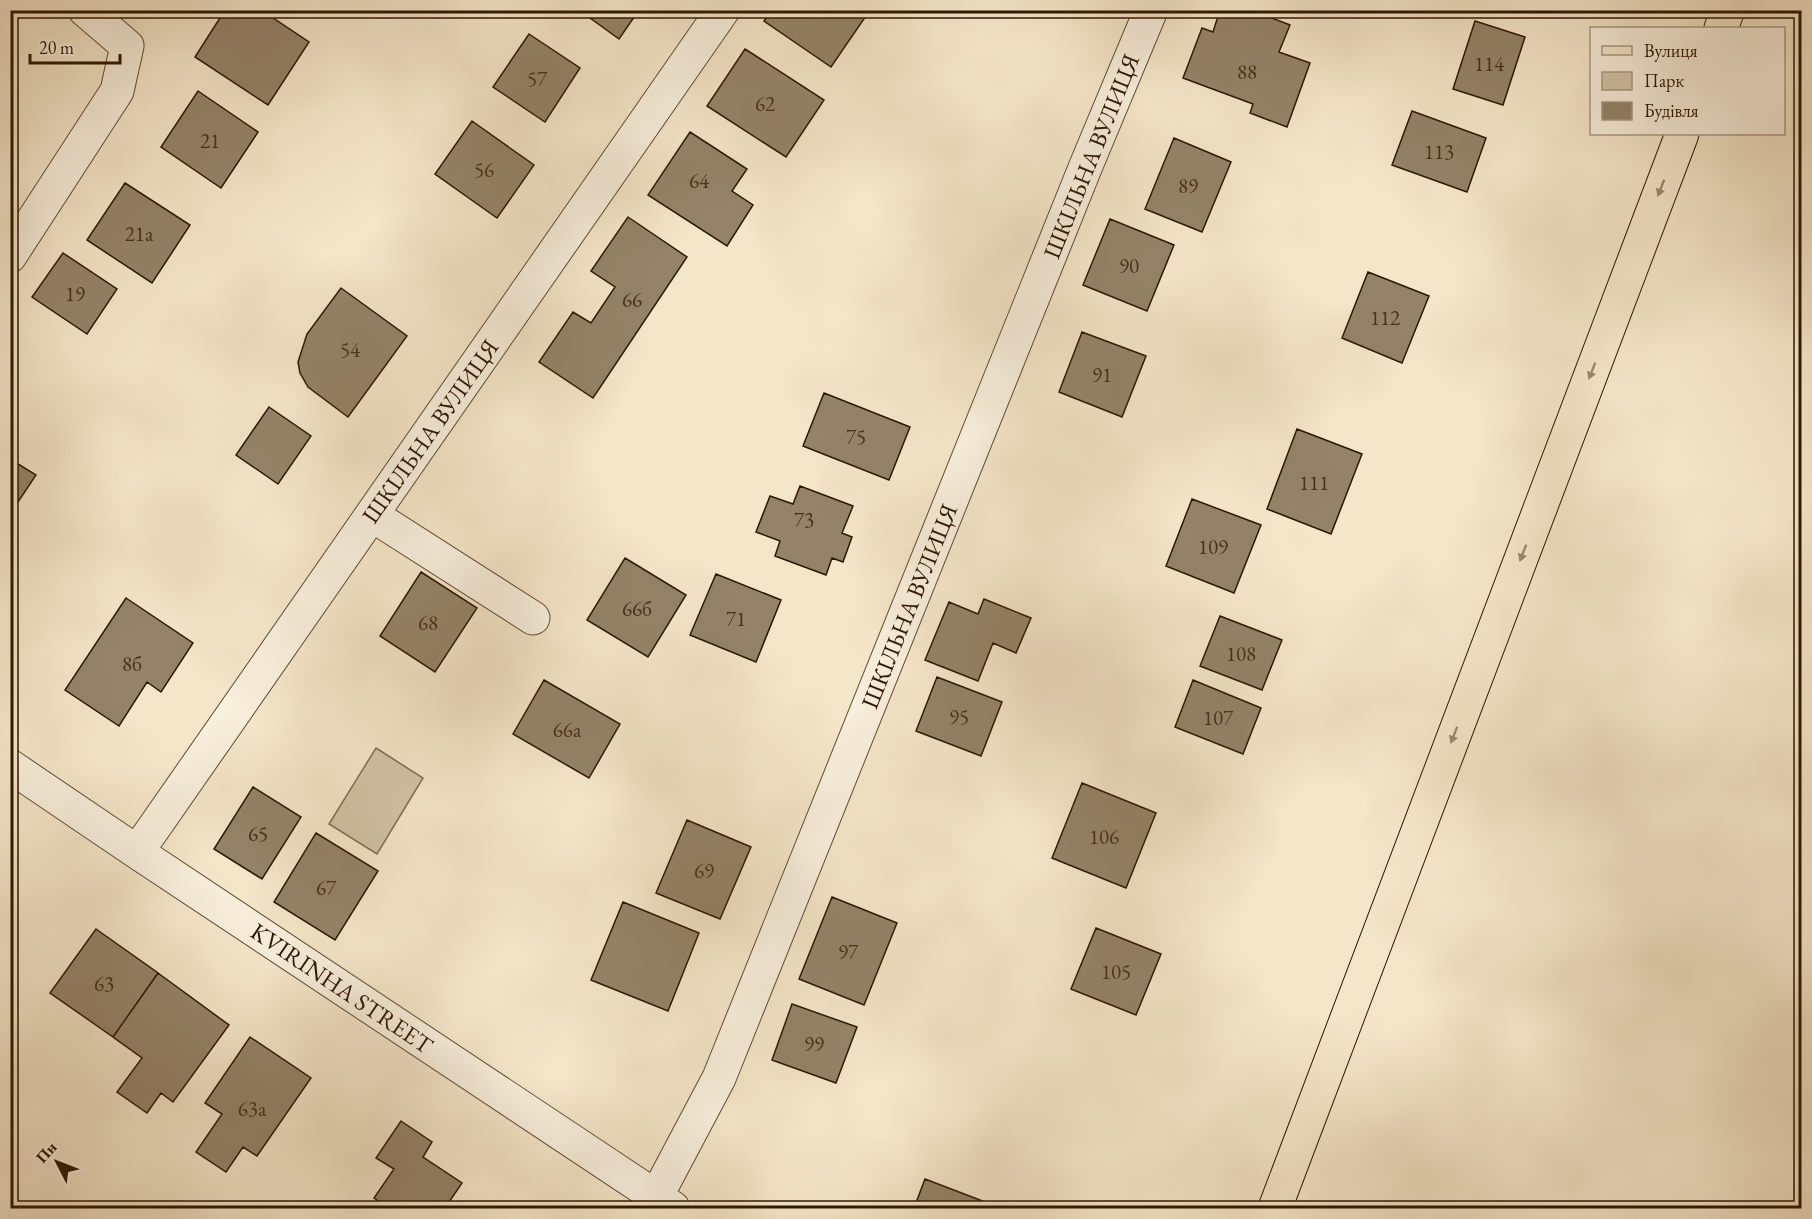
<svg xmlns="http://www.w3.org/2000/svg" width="1812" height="1219" viewBox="0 0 1812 1219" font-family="'EB Garamond',serif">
	<rect width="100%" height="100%" fill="#f4e6c9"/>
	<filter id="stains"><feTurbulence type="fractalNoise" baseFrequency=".00333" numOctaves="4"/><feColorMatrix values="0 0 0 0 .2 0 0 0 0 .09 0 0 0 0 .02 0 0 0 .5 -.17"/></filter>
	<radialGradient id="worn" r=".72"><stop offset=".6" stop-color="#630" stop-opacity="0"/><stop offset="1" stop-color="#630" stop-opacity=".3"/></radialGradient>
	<path fill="#d2c3a7" stroke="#806d54" stroke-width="1.5" d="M376,748l47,30 -46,76 -48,-30z"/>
	<path fill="#948369" stroke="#2d1700" stroke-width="1.5" d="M225,10h36l48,32 -41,63 -73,-48z
		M579,10h60l-20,29z
		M772,10h98l-39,57 -67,-46z
		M1220,10h31l39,15 -11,27 31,11 -23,64 -37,-14 3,-9 -70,-26 19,-50 11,4z
		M1475,21l50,16 -22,68 -50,-16z
		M529,34l51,34 -35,54 -52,-35z
		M745,49l79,51 -38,57 -79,-51z
		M198,91l60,41 -37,56 -60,-41z
		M1412,111l74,27 -19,54 -75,-27z
		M472,121l62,44 -37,53 -62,-44z
		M690,132l57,37 -15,22 21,14 -26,41 -79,-51z
		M1174,138l57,24 -29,70 -57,-23z
		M125,183l65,42 -38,58 -65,-43z
		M628,217l59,40 -94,141 -54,-36 34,-50 18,11 24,-36 -24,-16z
		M1110,219l64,26 -27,66 -64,-26z
		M63,253l54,36 -30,45 -55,-37z
		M1368,272l61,24 -27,67 -60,-25z
		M341,288l66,48 -59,81 -40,-30 -8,-14 -2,-11 9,-28z
		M1082,332l64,24 -24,61 -63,-25z
		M824,393l86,34 -21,53 -86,-34z
		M269,407l42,29 -33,48 -42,-29z
		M1297,429l65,25 -31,80 -64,-25z
		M10,459l26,16 -26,39z
		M800,486l53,20 -11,27 10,4 -9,25 -11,-4 -6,17 -51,-19 5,-15 -24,-9 14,-36 23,8z
		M1192,499l69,26 -27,68 -68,-27z
		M625,558l61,37 -38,62 -61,-37z
		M421,572l56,36 -42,64 -55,-36z
		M716,574l65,26 -25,62 -66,-27z
		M126,598l67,45 -32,49 -14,-10 -28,44 -54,-36z
		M984,599l47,19 -15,35 -23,-10 -15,38 -53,-21 24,-58 29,12z
		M1220,616l62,24 -20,50 -62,-24z
		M937,677l65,25 -21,54 -65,-25z
		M544,680l76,44 -31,54 -76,-44z
		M1193,680l68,28 -18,46 -68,-27z
		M1082,783l74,30 -30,75 -74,-30z
		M253,787l48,30 -39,62 -48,-30z
		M687,820l64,27 -31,72 -64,-26z
		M316,833l62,38 -43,69 -61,-38z
		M832,897l65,26 -33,82 -65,-26z
		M623,902l76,31 -31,78 -77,-31z
		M1096,928l65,26 -25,61 -65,-26z
		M96,929l62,44 -45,64 -63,-44z
		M158,973l71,52 -56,77 -12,-9 -14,20 -30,-21 25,-34 -29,-21z
		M792,1004l65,23 -21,56 -64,-23z
		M250,1037l61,41 -54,78 -14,-9 -17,25 -30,-20 26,-38 -17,-11z
		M401,1121l31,21 -9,15 39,26 -17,25h-60l1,-2 -12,-8 20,-29 -18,-11z
		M925,1179l68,26 -1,3h-78z"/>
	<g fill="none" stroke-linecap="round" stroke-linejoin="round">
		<defs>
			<path id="minor" d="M10,256l107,-165 10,-45 -42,-36
				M372,515l161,103
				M10,766l127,86 536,356
				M137,852l586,-842
				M656,1197l63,-119 366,-910 66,-158"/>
			<path id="major" d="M1721,28l7,-18
				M1275,1208l407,-1074"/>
		</defs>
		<use href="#minor" stroke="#5f4b32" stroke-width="35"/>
		<use href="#major" stroke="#2d1700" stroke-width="35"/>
		<use href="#minor" stroke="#f8efdc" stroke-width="33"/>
		<use href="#major" stroke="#f4e6c9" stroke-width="33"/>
	</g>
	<defs><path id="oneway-solid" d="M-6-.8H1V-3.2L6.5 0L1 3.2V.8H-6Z" transform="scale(1.5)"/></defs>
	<g fill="#9a896f">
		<use href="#oneway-solid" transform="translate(1661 188) rotate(111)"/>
		<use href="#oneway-solid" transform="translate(1592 371) rotate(111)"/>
		<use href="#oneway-solid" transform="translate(1523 553) rotate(111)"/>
		<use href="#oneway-solid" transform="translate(1454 735) rotate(111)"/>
	</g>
	<g text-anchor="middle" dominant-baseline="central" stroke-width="4.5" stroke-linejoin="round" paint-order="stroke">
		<g font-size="21" fill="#47321a">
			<text x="1489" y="63">114</text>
			<text x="1247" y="71">88</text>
			<text x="537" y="78">57</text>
			<text x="765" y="103">62</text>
			<text x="210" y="140">21</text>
			<text x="1439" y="151">113</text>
			<text x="484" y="169">56</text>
			<text x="699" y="180">64</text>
			<text x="1188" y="185">89</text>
			<text x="139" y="233">21а</text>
			<text x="1129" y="265">90</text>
			<text x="75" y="293">19</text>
			<text x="632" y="299">66</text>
			<text x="1385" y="317">112</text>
			<text x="350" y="349">54</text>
			<text x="1102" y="374">91</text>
			<text x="856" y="436">75</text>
			<text x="1314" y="482">111</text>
			<text x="804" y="519">73</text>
			<text x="1213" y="546">109</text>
			<text x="637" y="608">66б</text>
			<text x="736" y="618">71</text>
			<text x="428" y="622">68</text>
			<text x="1241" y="653">108</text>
			<text x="132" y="663">8б</text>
			<text x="959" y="716">95</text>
			<text x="1218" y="717">107</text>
			<text x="567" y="729">66а</text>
			<text x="258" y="833">65</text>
			<text x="1104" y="836">106</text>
			<text x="704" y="870">69</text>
			<text x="326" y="887">67</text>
			<text x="848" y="951">97</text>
			<text x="1116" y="971">105</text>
			<text x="104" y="983">63</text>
			<text x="814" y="1043">99</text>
			<text x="252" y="1108">63а</text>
		</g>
		<g font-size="24" fill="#2d1700" stroke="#f8efdc">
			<text transform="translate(1091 156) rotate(-68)">ШКІЛЬНА ВУЛИЦЯ</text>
			<text transform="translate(430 431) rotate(-55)">ШКІЛЬНА ВУЛИЦЯ</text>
			<text transform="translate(909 606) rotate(-68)">ШКІЛЬНА ВУЛИЦЯ</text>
			<text transform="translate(342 988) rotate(34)">KVIRINHA STREET</text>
		</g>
	</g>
	<rect width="1812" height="1219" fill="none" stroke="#f4e6c9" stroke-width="36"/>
	<rect x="12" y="12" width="1788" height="1195" fill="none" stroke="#2d1700" stroke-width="3"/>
	<rect x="18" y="18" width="1776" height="1183" fill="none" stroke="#2d1700" stroke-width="1.5"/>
	<rect x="1590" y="27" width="195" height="108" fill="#f8efdc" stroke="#a79984" stroke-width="1.5"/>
	<rect x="1602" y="46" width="30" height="9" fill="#f4e6c9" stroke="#a79984" stroke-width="1.5"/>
	<text x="1644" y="57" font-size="18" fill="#2d1700">Вулиця</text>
	<rect x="1602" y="72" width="30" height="18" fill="#d2c3a7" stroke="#a79984" stroke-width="1.5"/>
	<text x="1644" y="87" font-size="18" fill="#2d1700">Парк</text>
	<rect x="1602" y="102" width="30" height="18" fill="#948369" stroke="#a79984" stroke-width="1.5"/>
	<text x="1644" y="117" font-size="18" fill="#2d1700">Будівля</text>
	<g transform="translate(57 1162) rotate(312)" stroke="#f8efdc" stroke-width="4.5" paint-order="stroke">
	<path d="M0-4.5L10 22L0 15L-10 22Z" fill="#2d1700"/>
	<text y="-9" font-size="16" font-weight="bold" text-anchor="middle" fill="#2d1700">Пн</text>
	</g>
	<path d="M30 54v9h90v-9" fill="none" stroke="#2d1700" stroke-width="3"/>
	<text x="39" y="54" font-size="18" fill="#2d1700" stroke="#f8efdc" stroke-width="4.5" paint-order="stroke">20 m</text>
	<rect width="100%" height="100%" filter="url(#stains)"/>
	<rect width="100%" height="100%" fill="url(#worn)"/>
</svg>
